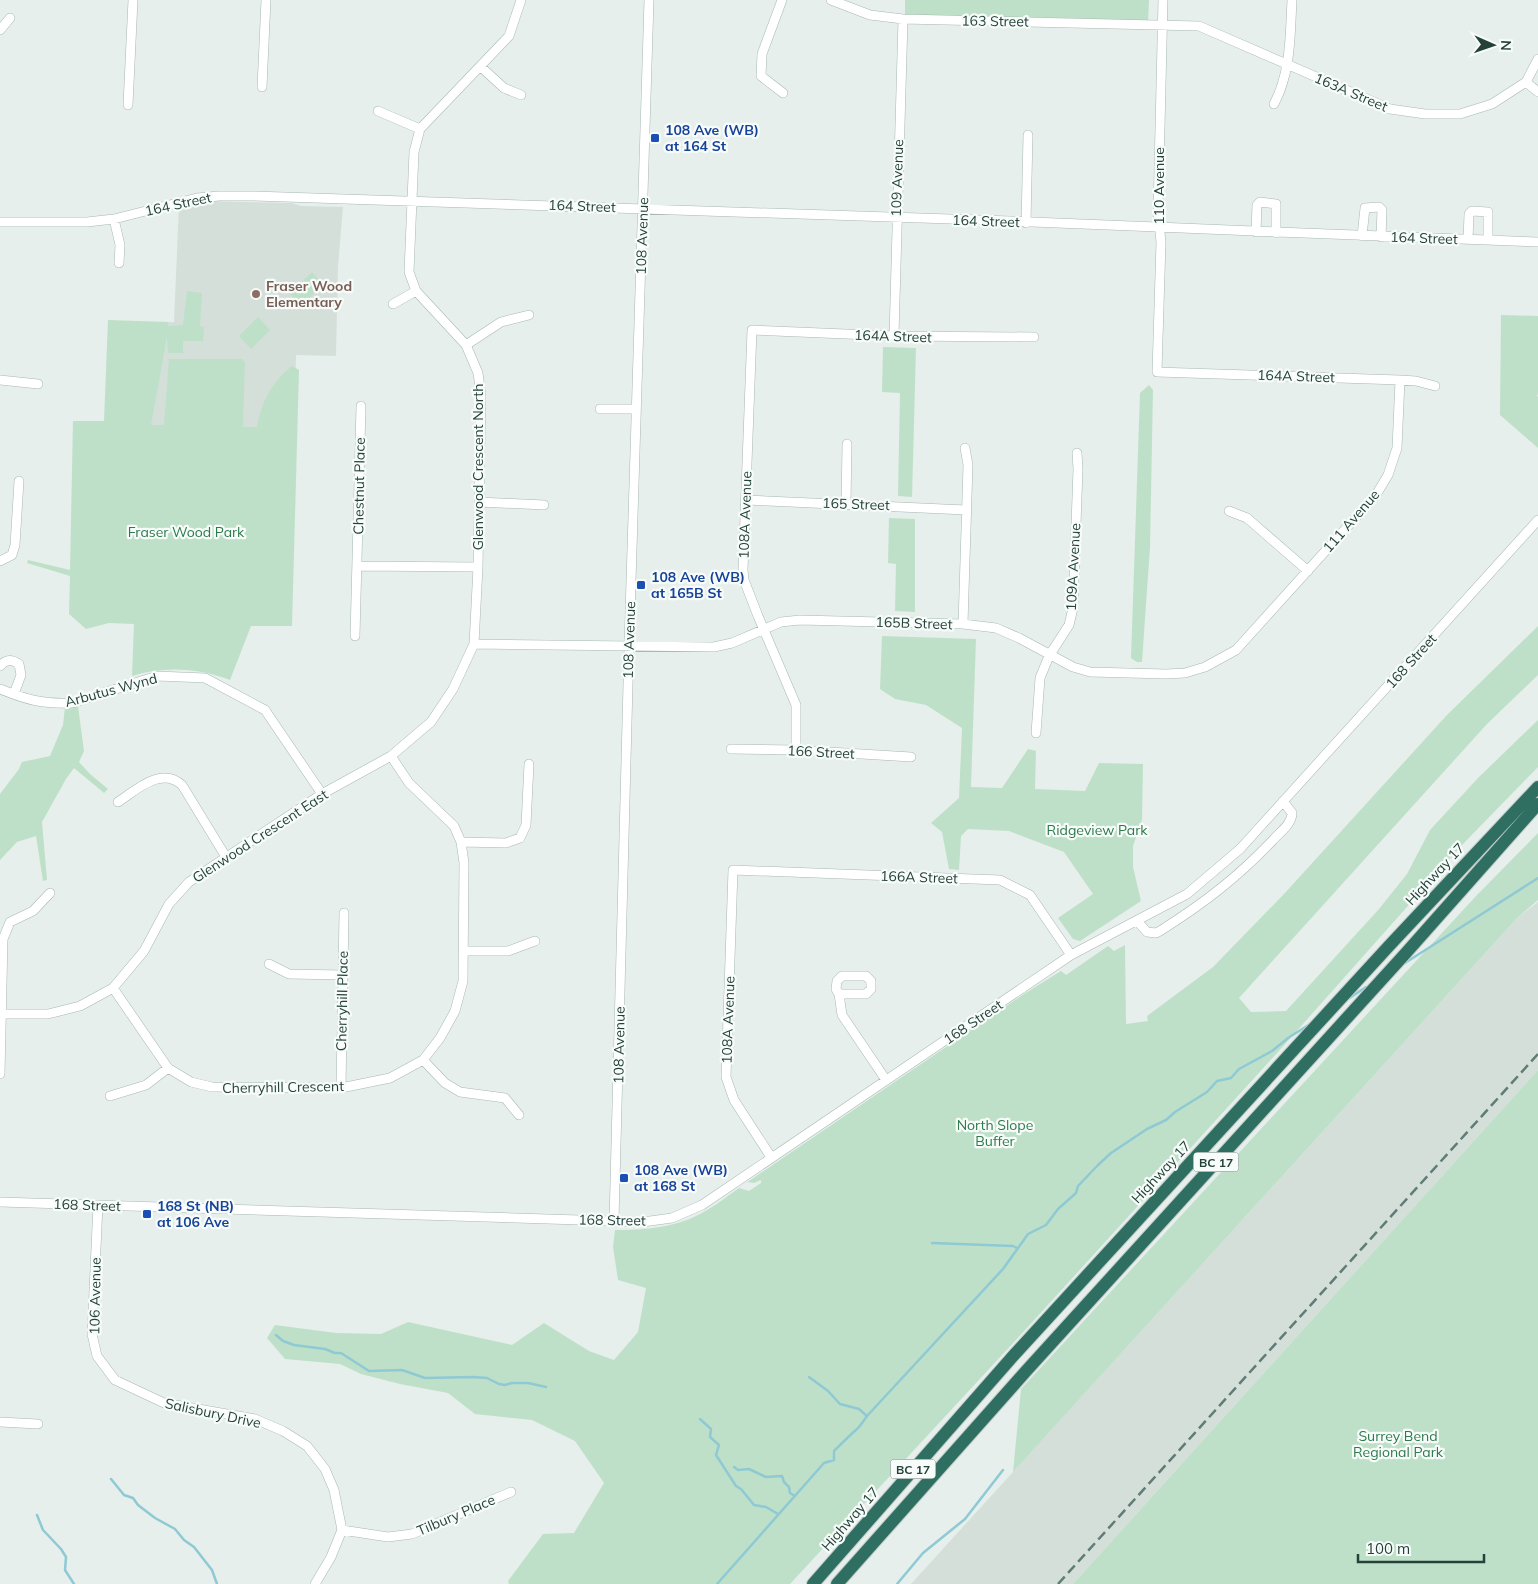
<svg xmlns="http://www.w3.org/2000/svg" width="1538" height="1584" viewBox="0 0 1538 1584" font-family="Mulish,sans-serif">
	<rect width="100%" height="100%" fill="#e6efeb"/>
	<path fill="#d4dfda" d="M205,201l87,2 9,3 42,1 -5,60 -2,89 -40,-1 -2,73 -144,-3 17,-85 1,-18h6l5,-117z
		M1538,902v168l-465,514h-162l607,-667z"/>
	<path fill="#bfe0c8" d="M905,0h244l-1,24 -243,-8z
		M312,272l11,13 -21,21 -12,-12z
		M187,291l15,2 -2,33 4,1 -1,14h-20v12h-15l-1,-14 -16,86h13l5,-66h73l3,3 -2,65h14c4,-24 15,-46 35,-61l7,4 -7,256h-41l-21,54c-32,-12 -64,-14 -98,-4l2,-52 -25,-1 -23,6 -17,-15 1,-38 -43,-13 1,-3 42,10 3,-149h31l4,-101 60,2v4l15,-1z
		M1501,315l37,1v77l-1,3 1,1v51l-38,-33z
		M258,317l12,13 -19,19 -12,-13z
		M883,347l33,1 -4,149 -14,-1 2,-103 -18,-1z
		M1149,385l4,5 -3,157 -8,115h-5l-6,-4 9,-265z
		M889,518l26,1v93l-20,-1 1,-47 -8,-1z
		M1538,626v49l-51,49 -248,274 12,14 35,-1 93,-102 28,-35 23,-44 48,-52 60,-58v47l-75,77 -185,208 -252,277 -236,255h-281l-1,-3 35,-47 31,-1 30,-50 -29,-42 -43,-21 -57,-6 -27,-21 -48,-9 -39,-10 -21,-10 -55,-5 -18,-21 8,-13 61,8 45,1 27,-12 104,23 32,-22 45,28 25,9 24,-28 8,-44 -28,-8 -5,-33 2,-17c26,0 57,-2 81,-14 15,-7 29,-18 43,-28l10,3 12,-8v-3l-7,3 -7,-1 2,-1 275,-187 37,-23 5,4 42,-29 6,5 11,-6 1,79 22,-3 -1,-5 66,-49 71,-73 163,-179z
		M882,636l94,3 -5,148 31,1 26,-39 8,2 -1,38 50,2 14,-28 44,1 -1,56 -9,26v21l8,34 -61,40 -7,-2 -15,-21 35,-24 -29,-42 -55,-21 -41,-2 -7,7 -2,34 -10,-1 -7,-37 -11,-9 28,-25 3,-70 -36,-23 -31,-6 -15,-10z
		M78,706l6,45 -5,11 11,12 18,15 -4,4 -30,-25 -8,11 -24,43 5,58 -4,1 -7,-45 -19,6 -17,18v-66l19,-25 3,-7 28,-6 13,-31 2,-18z
		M1538,833v67l-20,17 -505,555 8,-83 456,-494z
		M1538,1070v514h-465z"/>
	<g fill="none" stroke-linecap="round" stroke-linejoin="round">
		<path stroke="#8ec9d4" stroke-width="2.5" d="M1405,963l133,-85
			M1348,999l18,-12
			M932,1243l81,3 4,2
			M276,1335l7,6 11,4 31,4 10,4h6l28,18 33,-1 23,8 48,-1 14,1 12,6 6,1 7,-2h16l18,4
			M809,1377l19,14 12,13 19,5 8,7
			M700,1419l11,10 -1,8 9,8 -3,10 20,31 5,3 13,16 12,2 12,7
			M734,1467l4,3 11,-1 17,8 16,-1 2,6 5,5 1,6 5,3
			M111,1479l13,16 9,3 5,7 17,13 20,11 9,11 10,7 18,23 5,14
			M37,1515l6,15 18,19 5,8 -1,13 9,14
			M717,1584l107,-121 10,-3v-9c8,-8 15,-15 23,-22 4,-4 7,-9 10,-13l136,-147 25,-35 18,-9 12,-16 18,-16 2,-7 20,-21 13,-12 36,-24 19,-9 9,-8 32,-20 10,-11 14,-3 8,-9 33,-18 16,-13 22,-14
			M897,1584l26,-31 42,-34 38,-49"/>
		<defs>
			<path id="minor" d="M782,0l-20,54 -1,22 22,17
				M831,0l39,15 33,4 296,7 191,83 35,5h35l32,-10 34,-22 12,-23
				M1163,0l-5,213 3,29 -4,130 243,8 16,1 19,5
				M0,30l10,-12
				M481,67l23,21 17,7
				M1526,82l12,10
				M262,87l4,-87
				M1274,104c17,-32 16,-68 18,-104
				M128,105l5,-105
				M378,111l42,18
				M114,219l6,26 -1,18
				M0,222h87l27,-3 83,-21 22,-2h34c302,10 603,18 904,31 127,5 254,11 381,15
				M1026,223l2,-88
				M1256,232l1,-27 3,-3 16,2v29
				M1362,236l3,-28 14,-1 3,3 -1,27
				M1468,240l1,-26 3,-3 16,1v28
				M393,304l23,-13
				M894,336l9,-317
				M466,345l35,-23 28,-7
				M0,380l38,4
				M600,409h36
				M745,500l221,10
				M479,502l65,3
				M846,504l1,-60
				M1229,511l18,7 61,53
				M0,561l12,-6 3,-10 4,-64
				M357,566l121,1
				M963,624l5,-159 -3,-17
				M355,636l6,-230
				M474,644l240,3 18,-4 49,-21 19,-2 163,4 33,4 23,10 54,29 17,5 76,2 19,-1 20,-6 31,-17 140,-155 12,-20 9,-27 3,-68
				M0,666c6,-7 12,-7 19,-2l2,11 -7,19
				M0,689c27,11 42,15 72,14l85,-27 48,2 60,32 57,84
				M1036,733l4,-55 9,-22 20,-31 4,-17 5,-139 -1,-16
				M731,749l65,1 115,7
				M796,750v-45l-38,-89 -14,-36 -1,-10 9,-240 142,6 140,1
				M118,802c18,-12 43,-36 64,-17l44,72
				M461,842l45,1 14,-5 6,-13 3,-61
				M1137,921l10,11 9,1 4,-2c44,-28 77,-53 113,-91 7,-8 19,-16 19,-27l-9,-12
				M463,951h45l27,-10
				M269,964l20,10 54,1
				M113,988l55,80 23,14 21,5 129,1 49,-10 33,-18 17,-22 15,-27 8,-30 1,-118 -3,-21 -7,-16 -45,-43 -18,-27
				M839,994h27l5,-5v-8l-5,-5h-24l-5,5 -1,8 3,5 3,21 44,65
				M0,1014h48l32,-8 33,-18 31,-37 25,-47 20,-22 133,-88 69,-38 40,-34 22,-33 21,-45 4,-77 3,-172 -3,-22 -12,-28 -50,-54 -7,-19 5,-120 6,-23 89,-93 12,-36
				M423,1060l22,23 15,9 45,6 14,17
				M0,1074l3,-135 7,-17 23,-11 17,-18
				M341,1088l3,-175
				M110,1096l36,-11 22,-17
				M771,1157l-37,-57 -8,-23 7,-207 267,10 30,15 41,60
				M0,1202l643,20 29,-4 30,-13 369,-250 116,-61 53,-45 298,-329
				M98,1205l-6,129 5,22 18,24 49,23 91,16 28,12 24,15 18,23 9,21 8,40 -11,27 -16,27
				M614,1221l15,-575 20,-646
				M0,1422l38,2
				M342,1530l46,7 24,-3 99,-42"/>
			<path id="highway" d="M813,1584l201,-229 374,-408 150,-160
				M837,1584l190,-214 378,-416 133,-150"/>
		</defs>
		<use href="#minor" stroke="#a8b8b2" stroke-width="10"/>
		<use href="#highway" stroke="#c2cac8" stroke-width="14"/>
		<use href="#minor" stroke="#fff" stroke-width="9"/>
		<use href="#highway" stroke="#2f6f62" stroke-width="12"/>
		<path stroke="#5f7d75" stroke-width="2.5" stroke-dasharray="10 5" stroke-linecap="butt" d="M1058,1584l480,-530"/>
	</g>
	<g fill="#1a4fb4" stroke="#f7fbf9" stroke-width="2">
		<rect x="650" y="133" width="10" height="10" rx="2.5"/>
		<rect x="636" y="580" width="10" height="10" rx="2.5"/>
		<rect x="619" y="1173" width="10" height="10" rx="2.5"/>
		<rect x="142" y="1209" width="10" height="10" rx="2.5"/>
	</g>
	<circle fill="#8d6e63" stroke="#f7fbf9" stroke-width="2" cx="256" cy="294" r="5"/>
	<g text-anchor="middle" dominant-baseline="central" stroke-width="4.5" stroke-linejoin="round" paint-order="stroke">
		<g fill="#f7fbf9" stroke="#637a73" stroke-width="1">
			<rect x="1193.5" y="1152.5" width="45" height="19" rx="4"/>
			<rect x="890.5" y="1459.5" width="45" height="19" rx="4"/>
		</g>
		<g font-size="12" font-weight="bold" fill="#24423a">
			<text x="1216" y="1162">BC 17</text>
			<text x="913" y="1469">BC 17</text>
		</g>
		<g font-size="14" fill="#24423a" stroke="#f7fbf9">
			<text transform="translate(995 21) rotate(1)">163 Street</text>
			<text transform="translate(1351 92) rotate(23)">163A Street</text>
			<text transform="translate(897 178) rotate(-88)">109 Avenue</text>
			<text transform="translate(1159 186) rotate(-90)">110 Avenue</text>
			<text transform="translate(178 204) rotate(-12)">164 Street</text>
			<text transform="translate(582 206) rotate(2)">164 Street</text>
			<text transform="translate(986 221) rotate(2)">164 Street</text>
			<text transform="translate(642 236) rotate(-88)">108 Avenue</text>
			<text transform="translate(1424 238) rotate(2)">164 Street</text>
			<text transform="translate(893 336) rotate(2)">164A Street</text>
			<text transform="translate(1296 376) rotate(2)">164A Street</text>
			<text transform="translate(478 467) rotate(-90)">Glenwood Crescent North</text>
			<text transform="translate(359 486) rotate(-89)">Chestnut Place</text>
			<text transform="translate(856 504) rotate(2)">165 Street</text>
			<text transform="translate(745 515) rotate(-88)">108A Avenue</text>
			<text transform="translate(1351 521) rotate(-49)">111 Avenue</text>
			<text transform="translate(1073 567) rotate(-87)">109A Avenue</text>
			<text transform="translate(914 623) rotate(2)">165B Street</text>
			<text transform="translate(629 640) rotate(-88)">108 Avenue</text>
			<text transform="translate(1411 661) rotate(-48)">168 Street</text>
			<text transform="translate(111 690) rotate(-15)">Arbutus Wynd</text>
			<text transform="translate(821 752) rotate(3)">166 Street</text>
			<text transform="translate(260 836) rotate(-33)">Glenwood Crescent East</text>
			<text transform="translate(1435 874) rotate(-47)">Highway 17</text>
			<text transform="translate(919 877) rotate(2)">166A Street</text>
			<text transform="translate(342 1001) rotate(-89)">Cherryhill Place</text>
			<text transform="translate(728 1020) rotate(-88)">108A Avenue</text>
			<text transform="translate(973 1022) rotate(-34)">168 Street</text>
			<text transform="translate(619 1045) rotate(-89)">108 Avenue</text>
			<text transform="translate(283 1087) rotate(-1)">Cherryhill Crescent</text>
			<text transform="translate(1161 1172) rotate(-47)">Highway 17</text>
			<text transform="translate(87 1205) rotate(2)">168 Street</text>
			<text transform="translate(612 1220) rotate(1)">168 Street</text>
			<text transform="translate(95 1296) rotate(-89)">106 Avenue</text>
			<text transform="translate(213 1413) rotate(12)">Salisbury Drive</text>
			<text transform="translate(456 1515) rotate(-23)">Tilbury Place</text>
			<text transform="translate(850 1519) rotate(-49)">Highway 17</text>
		</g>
		<g font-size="14" font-weight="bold" fill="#164399" stroke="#f7fbf9" text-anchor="start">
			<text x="665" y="130">108 Ave (WB)<tspan x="665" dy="16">at 164 St</tspan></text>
			<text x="651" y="577">108 Ave (WB)<tspan x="651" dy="16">at 165B St</tspan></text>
			<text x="634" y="1170">108 Ave (WB)<tspan x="634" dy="16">at 168 St</tspan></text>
			<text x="157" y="1206">168 St (NB)<tspan x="157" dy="16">at 106 Ave</tspan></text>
		</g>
		<g font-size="14" font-weight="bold" fill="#785e54" stroke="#f7fbf9" text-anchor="start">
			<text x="266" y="286">Fraser Wood<tspan x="266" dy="16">Elementary</tspan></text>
		</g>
		<g font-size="14" fill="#2d7a4b" stroke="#f7fbf9">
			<text x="186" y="532">Fraser Wood Park</text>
			<text x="1097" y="830">Ridgeview Park</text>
			<text x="995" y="1125">North Slope<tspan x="995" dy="16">Buffer</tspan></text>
			<text x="1398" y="1436">Surrey Bend<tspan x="1398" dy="16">Regional Park</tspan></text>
		</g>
	</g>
	<g transform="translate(1493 45) rotate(92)" stroke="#f7fbf9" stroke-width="4" paint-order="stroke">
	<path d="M0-4L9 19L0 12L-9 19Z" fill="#24423a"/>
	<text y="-8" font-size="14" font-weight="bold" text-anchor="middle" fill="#24423a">N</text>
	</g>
	<path d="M1358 1554v8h126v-8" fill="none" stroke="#24423a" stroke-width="2.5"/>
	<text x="1366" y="1554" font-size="15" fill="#24423a" stroke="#f7fbf9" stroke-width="4" paint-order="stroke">100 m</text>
</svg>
